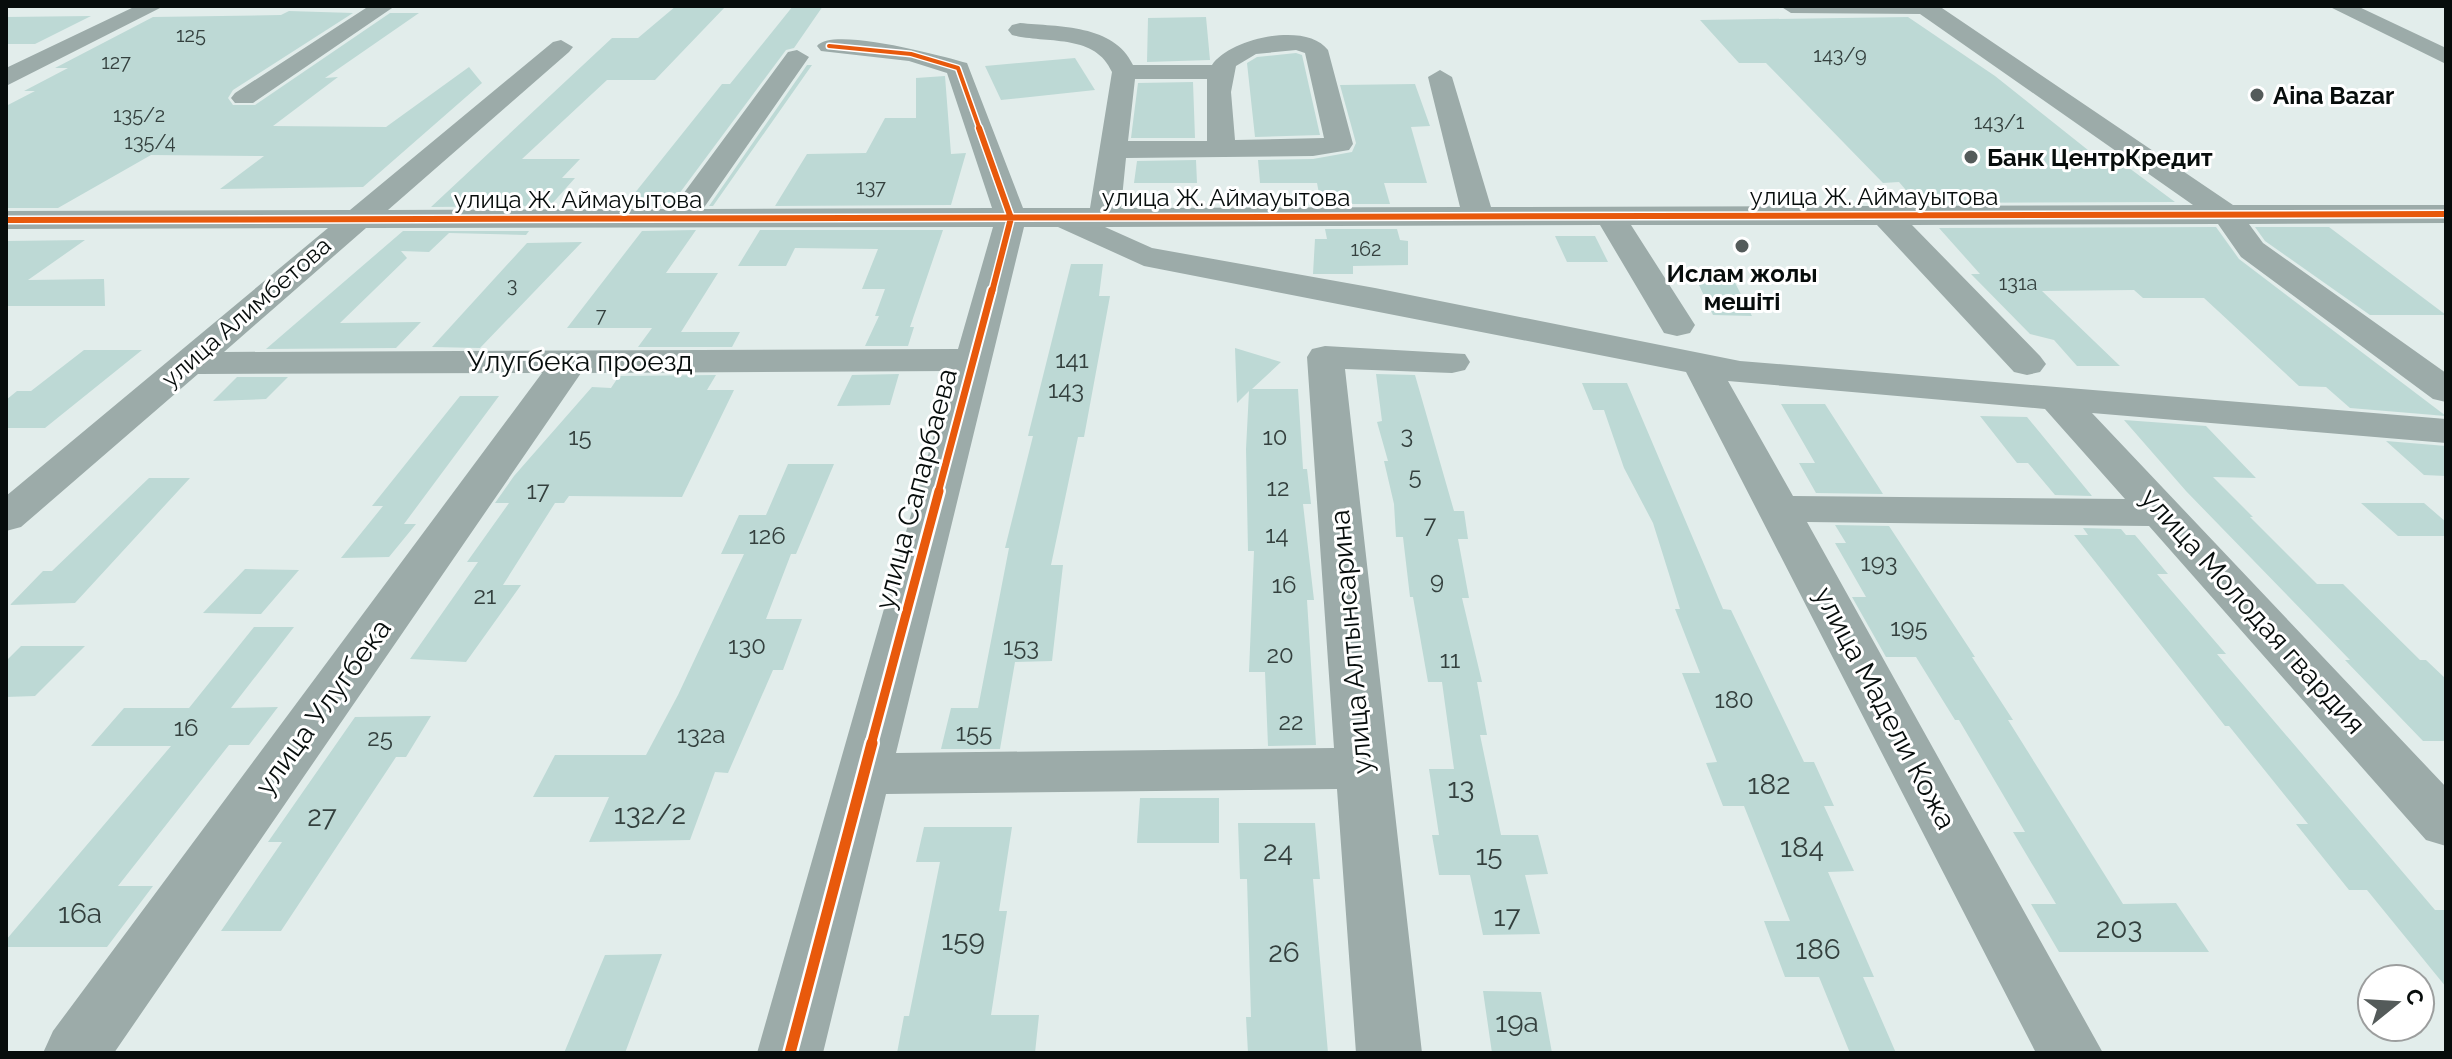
<svg xmlns="http://www.w3.org/2000/svg" width="2452" height="1059" viewBox="0 0 2452 1059" font-family="Raleway,sans-serif">
	<rect width="100%" height="100%" fill="#e2edeb"/>
	<path fill="#bdd9d5" d="M676,6h50l-71,74h-48l-85,79h58l-18,19h13l-25,28 -119,1 181,-169h26z
		M793,6h30l-29,42 -8,2 -116,156h-23l-13,-12 88,-110h8z
		M289,11l64,2 -120,77 -5,8 5,7h22l135,-92h29l-94,65 13,-1 -65,49 113,1 83,-60 13,16 -119,104 -143,2 44,-33 -113,-1 -93,53h-52v-102l29,-15h-11l44,-23h-13l98,-51 128,-2z
		M91,16l-56,28h-29v-27z
		M1206,17l4,43 -63,2 1,-44z
		M1908,17l87,59 108,86h18l54,40 -258,1 -18,-21 -16,1 -117,-120h-27l-39,-43z
		M1296,53l6,2 18,80 -65,2 -8,-74 10,-6z
		M1075,58l20,32 -94,10 -16,-34z
		M807,65h5l-99,141h-4z
		M945,76l6,78 15,-1 -15,52 -176,1 32,-52 59,-1 19,-35h31v-40z
		M1193,82l2,56h-64l7,-55z
		M1415,84l15,42 -19,1 16,56h-43l6,21h-69l-4,-21h-57l-2,-23 55,-1 39,-7 4,-9 -16,-58z
		M1196,160l1,23h-63l3,-22z
		M2216,227l23,32 207,157 -96,-8 -24,-21 -27,-1 -95,-88h-61l-9,-8 -92,1 78,75h-43l-23,-26 -24,-6 -59,-60h9l-41,-46z
		M2255,227h74l117,88h-76l-105,-74z
		M1325,229h72l3,11 8,1v24l-55,1v8h-40l2,-35h12z
		M696,230l-30,43h52l-37,59h59l-8,15h-94l14,-19h-85l75,-97z
		M760,230h183l-33,97h4l-6,19h-43l14,-30h-4l10,-27h-23l16,-40 -83,-1 -9,18h-48z
		M403,231h126l-3,4 -77,-2 -20,19 -28,-1 6,7 -67,65 81,-1 -25,26 -130,1z
		M1555,236h40l13,26h-41z
		M85,240l-57,40 76,-1 1,27h-99v-65z
		M582,242l-102,106 -48,-1 95,-104z
		M1071,264h32l-4,32h11l-26,141h-6l-27,128h12l-11,96 -37,1 -15,87h-59l10,-41h27l31,-160h-4l28,-112h-5z
		M1692,270l37,1 23,45 -39,-1z
		M1235,348l46,14 -29,27h46l5,80h4l4,35h-8l11,96h-7l9,145 -48,1 -3,-74h-16l5,-121h-6l-2,-102 3,-58 -12,12z
		M84,350h58l-97,78h-39v-28l11,-9h14z
		M899,374l-9,31 -53,1 15,-31z
		M1376,374l39,1 39,136h10l4,28h-10l11,59h-7l20,84h-5l10,53h-7l21,100h37l10,39 -23,1 15,59 -57,1 -13,-60h-31l-7,-40h7l-10,-66h25l-12,-87h-14l-15,-85h-3l-7,-60h-7l-2,-33 -10,-43h4l-11,-39 5,-1z
		M716,375l-9,15h27l-52,107 -113,-1 -5,7h-9l-52,82h18l-55,77 -56,-3 68,-97h-11l42,-59h-14l19,-27 78,-89 19,1 8,-12z
		M237,377h51l-22,22 -53,2z
		M1582,383h45l96,226 8,1 73,152h10l20,44h-10l30,65 -26,1 46,105h-11l33,76h-46l-31,-76h-34l-21,-56h26l-46,-115h-21l-17,-43 11,-1 -35,-89h18l-25,-64h5l-27,-86 -29,-55 -20,-58h-11z
		M460,396h39l-95,128h12l-27,33 -48,1 42,-52h-11z
		M1781,404h44l58,90 -67,-1 -17,-30h16z
		M1980,416l47,1 65,79 -37,-1 -27,-32h-11z
		M2124,420l82,6 50,52 -43,-1 40,40h-3l67,67h26l77,76h6l20,19v62h-23l-78,-81h5l-164,-169z
		M2386,441l60,5v30l-22,-1z
		M788,464h46l-38,90h-5l-25,65h36l-19,51h-10l-45,103 -13,-1 -25,68 -101,2 20,-45h-76l22,-42h91l32,-60 66,-141h-23l18,-39h27z
		M149,478h41l-115,125 -65,2 33,-34h9z
		M2361,503h63l22,19v14h-48z
		M1835,525l54,1 86,131h-3l41,63h-5l115,184 53,-1 33,49h-150l-28,-48h25l-43,-72h12l-66,-112h-4l-39,-63h-30l-34,-60h14l-31,-54h11z
		M2083,528l38,1 5,6h9l33,39h-11l69,80h-9l218,256h11v77l-79,-97h-18l-53,-66h12l-79,-98h-4l-151,-191h14z
		M245,569l54,1 -38,44 -58,-1z
		M254,627h40l-63,81 47,-1 -29,38h-20l-111,141h35l-46,61h-101v-7l165,-194h-80l33,-38h65z
		M21,646h64l-50,50 -29,1v-36z
		M431,716l-25,41h-10l-115,174h-60l61,-89h-14l87,-125z
		M1140,798h79v45h-82z
		M1238,823h77l5,56h-7l15,174h-80l-2,-36h5l-4,-138h-7z
		M924,827h88l-13,84h8l-16,104h48l-4,38h-138l7,-37h5l31,-154h-24z
		M662,954l-37,99h-61l41,-98z
		M1483,991l58,1 11,61h-60z"/>
	<g fill="none" stroke-linecap="round" stroke-linejoin="round">
		<path fill="#9caba9" fill-rule="evenodd" d="M136,6h28l-158,80v-18z
			M369,6h26l-142,97h-18l-4,-5 4,-5z
			M1780,6h159l294,199h213v18l-197,1 14,19 183,130v29l-13,-3 -192,-142 -23,-33 -306,1 128,131 6,8 -6,8 -13,3 -13,-3 -137,-147h-246l64,100 -5,8 -13,3 -13,-3 -64,-108 -495,2 47,21 223,40 365,73 706,58v24l-354,-30 354,374v59l-20,-6 -277,-314 -342,-4 296,531h-67l-350,-681 -542,-106 -86,-39h-34l-128,526 438,-5 -27,-391 5,-8 13,-3 140,8 5,8 -5,8 -13,3 -107,-4 77,684h-66l-19,-264 -451,5 -63,259h-66l195,-682 -371,2 -467,680h-71l10,-22 489,-658 -344,1 -177,153 -15,4v-35l322,-268 -322,1v-18l344,-1 203,-168 8,-2 12,7 -4,5 -181,158 284,-1 116,-157 9,-2 12,7 -106,152 289,-1 -45,-135 -38,-12 -88,-10 -4,-5c15,-20 125,10 150,17l56,145h67l22,-136c-17,-39 -65,-28 -100,-37l-4,-5 4,-5 8,-2c39,4 94,1 113,42h79c18,-27 95,-44 116,-15l25,94 -4,6 -36,6 -187,2 -5,50 339,-1 -32,-130 12,-7 12,7 39,130 702,-2 -273,-191 -129,-1zM1296,50l9,3 19,85 -89,2 -4,-48 5,-26 20,-12zM1135,79h72v62h-79zM993,227l-35,122 -734,3 142,-124zM1728,381l317,28 80,90 -332,-3z
			M2328,6h29l89,42v16z"/>
		<defs>
			<path id="cycleway-far4" d="M829,46l82,8 47,14 22,62"/>
			<path id="cycleway-far3" d="M979,128l32,90 -19,74
				M6,220l2440,-6"/>
			<path id="cycleway-far2" d="M938,493l54,-203"/>
			<path id="cycleway-far1" d="M871,745l68,-254"/>
			<path id="cycleway" d="M790,1053l82,-310"/>
		</defs>
		<use href="#cycleway-far4" stroke="#fff" stroke-width="7"/>
		<use href="#cycleway-far3" stroke="#fff" stroke-width="9"/>
		<use href="#cycleway-far2" stroke="#fff" stroke-width="11"/>
		<use href="#cycleway-far1" stroke="#fff" stroke-width="14"/>
		<use href="#cycleway" stroke="#fff" stroke-width="16"/>
		<use href="#cycleway-far4" stroke="#e8590c" stroke-width="4"/>
		<use href="#cycleway-far3" stroke="#e8590c" stroke-width="6"/>
		<use href="#cycleway-far2" stroke="#e8590c" stroke-width="7"/>
		<use href="#cycleway-far1" stroke="#e8590c" stroke-width="9"/>
		<use href="#cycleway" stroke="#e8590c" stroke-width="11"/>
	</g>
	<g fill="#545b5a" stroke="#fff" stroke-width="3">
		<circle cx="2257" cy="95" r="8"/>
		<circle cx="1971" cy="157" r="8"/>
		<circle cx="1742" cy="246" r="8"/>
	</g>
	<g text-anchor="middle" dominant-baseline="central" stroke-width="6" stroke-linejoin="round" paint-order="stroke">
		<g font-size="20" fill="#34403e">
			<text x="191" y="35">125</text>
			<text x="1840" y="55">143/9</text>
			<text x="116" y="62">127</text>
			<text x="139" y="115">135/2</text>
			<text x="1999" y="122">143/1</text>
			<text x="150" y="142">135/4</text>
			<text x="871" y="187">137</text>
			<text x="1366" y="249">162</text>
			<text x="2018" y="283">131а</text>
			<text x="512" y="285">3</text>
			<text x="601" y="315">7</text>
		</g>
		<g font-size="24" font-weight="bold" fill="#070d0c" stroke="#fff" text-anchor="start">
			<text x="2273" y="95">Aina Bazar</text>
			<text x="1987" y="157">Банк ЦентрКредит</text>
			<text x="1742" y="273" text-anchor="middle">Ислам жолы<tspan x="1742" dy="28">мешіті</tspan></text>
		</g>
		<g font-size="24" fill="#070d0c" stroke="#fff">
			<text x="1874" y="196">улица Ж. Аймауытова</text>
			<text x="1226" y="197">улица Ж. Аймауытова</text>
			<text x="578" y="199">улица Ж. Аймауытова</text>
			<text transform="translate(246 312) rotate(-41)">улица Алимбетова</text>
		</g>
		<g font-size="24" fill="#34403e">
			<text x="1072" y="359">141</text>
			<text x="1066" y="389">143</text>
			<text x="1407" y="434">3</text>
			<text x="580" y="436">15</text>
			<text x="1275" y="436">10</text>
			<text x="1415" y="475">5</text>
			<text x="1278" y="487">12</text>
			<text x="538" y="490">17</text>
			<text x="1430" y="524">7</text>
			<text x="1277" y="534">14</text>
			<text x="767" y="535">126</text>
			<text x="1879" y="562">193</text>
			<text x="1437" y="580">9</text>
			<text x="1284" y="584">16</text>
			<text x="485" y="595">21</text>
			<text x="1909" y="627">195</text>
			<text x="747" y="645">130</text>
			<text x="1021" y="646">153</text>
			<text x="1280" y="654">20</text>
			<text x="1450" y="659">11</text>
			<text x="1734" y="699">180</text>
			<text x="1291" y="721">22</text>
			<text x="186" y="727">16</text>
			<text x="974" y="732">155</text>
			<text x="701" y="734">132а</text>
			<text x="380" y="737">25</text>
		</g>
		<g font-size="28" fill="#070d0c" stroke="#fff">
			<text x="580" y="361">Улугбека проезд</text>
			<text transform="translate(916 489) rotate(-75)">улица Сапарбаева</text>
			<text transform="translate(2253 611) rotate(48)">улица Молодая гвардия</text>
			<text transform="translate(1351 642) rotate(-95)">улица Алтынсарина</text>
			<text transform="translate(323 707) rotate(-54)">улица Улугбека</text>
			<text transform="translate(1885 708) rotate(62)">улица Мадели Кожа</text>
		</g>
		<g font-size="28" fill="#34403e">
			<text x="1769" y="784">182</text>
			<text x="1461" y="788">13</text>
			<text x="650" y="814">132/2</text>
			<text x="322" y="816">27</text>
			<text x="1802" y="847">184</text>
			<text x="1278" y="851">24</text>
			<text x="1489" y="855">15</text>
			<text x="80" y="913">16а</text>
			<text x="1507" y="916">17</text>
			<text x="2119" y="928">203</text>
			<text x="963" y="940">159</text>
			<text x="1818" y="949">186</text>
			<text x="1284" y="952">26</text>
			<text x="1517" y="1022">19а</text>
		</g>
	</g>
	<rect width="2452" height="1059" fill="none" stroke="#070d0c" stroke-width="16"/>
	<g transform="translate(2396 1003) rotate(72)"><circle r="38" fill="#ffffff" stroke="#9c9e9e" stroke-width="2"/>
	<path d="M0-6L14 30L0 20L-14 30Z" fill="#545b5a"/>
	<text y="-12" font-size="22" font-weight="bold" text-anchor="middle" fill="#070d0c">С</text>
	</g>
</svg>
